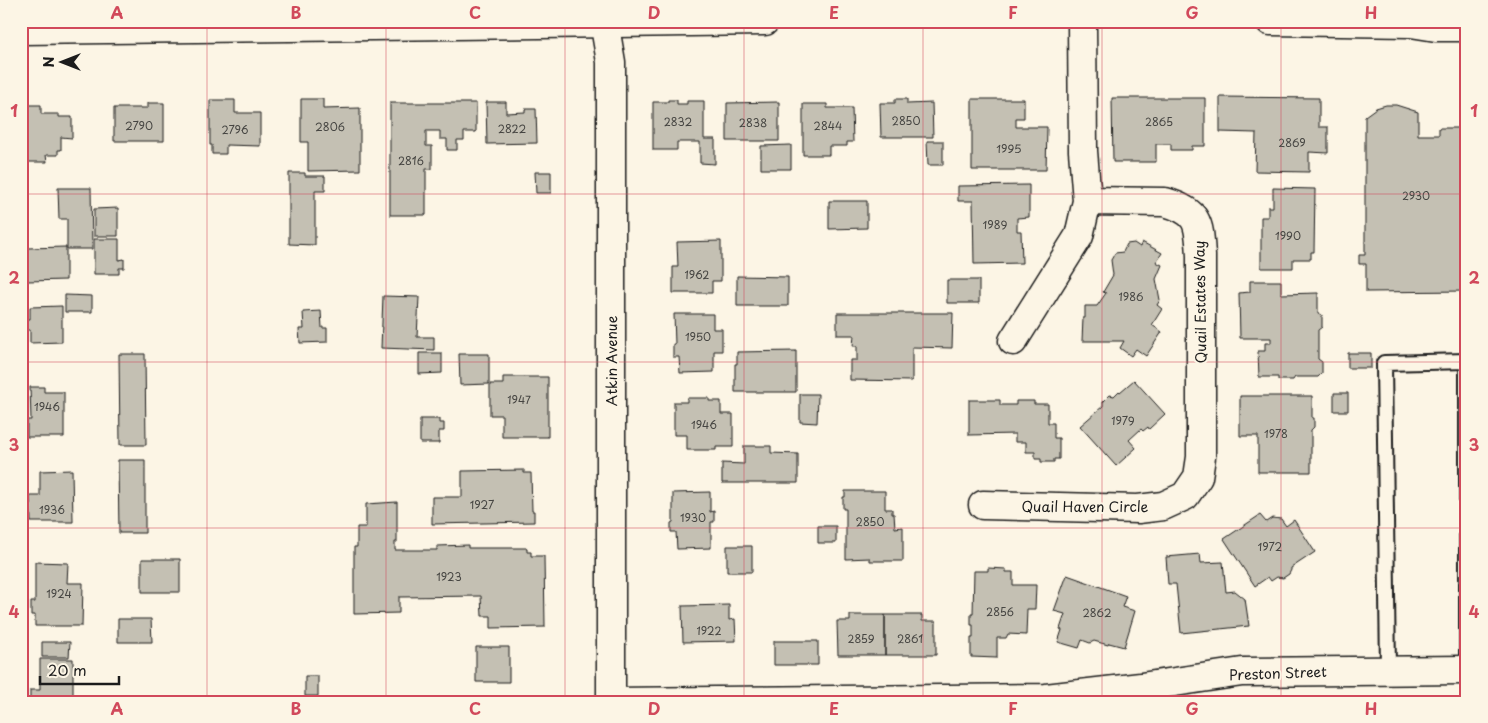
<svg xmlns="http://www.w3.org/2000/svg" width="1488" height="723" viewBox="0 0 1488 723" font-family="'Playpen Sans',sans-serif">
	<rect width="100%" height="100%" fill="#fcf5e5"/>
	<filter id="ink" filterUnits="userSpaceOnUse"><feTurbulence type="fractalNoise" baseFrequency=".02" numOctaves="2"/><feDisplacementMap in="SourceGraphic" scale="10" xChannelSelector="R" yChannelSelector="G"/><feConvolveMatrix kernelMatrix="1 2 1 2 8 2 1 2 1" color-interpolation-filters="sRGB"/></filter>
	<g filter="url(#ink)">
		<path fill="#c4c0b3" stroke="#1c1c1c" d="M1220,97l99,1v29h9v26l-19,-1v20l-54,-1 1,-38 -36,-1z
			M1112,98h93v48h-13v4h-21v-6h-15v18h-43z
			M301,99h22v10l37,-1v62l-52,1v-29h-7z
			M895,99h12v5l25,-1 1,34h-52l-1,-34h15z
			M972,99h52v19h-8v9h31l-1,43h-74z
			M210,100h25v13h25v33l-34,-1v9h-14v-9h-2z
			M668,100h9v4h10v-3h17v38h11v25l-15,-1v-21h-23v8h-24v-48h15z
			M486,102h20v11l19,-1v-3h11l1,34 -50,1z
			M779,102v39h-52v-38z
			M148,103h16v38h-50v-33h34z
			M390,103h86v29h-12v8h-7v10h-10v-11h-7v-8h-14v15h6v23h-6v46h-36z
			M803,104h24v4h25l1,34h-6v4h-18v9h-26z
			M21,105h20v9h18v3h13v21l-11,-1v13h-3v5h-12l1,7h-26z
			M1386,105h10l22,7v23h21v-7h28v163l-101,1v-28h-7v-9h6v-139l11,-8z
			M927,141h16v24h-15z
			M791,145v24h-30v-23z
			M535,172h16v21h-15z
			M289,173h16v3h20v15h-10v54l-26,-1z
			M1029,185v32l-12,1v13h4l1,32 -48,1 -1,-63h-15v-15z
			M58,188h33l1,61h-25v-30h-8z
			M1273,188l42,1 -1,63h-3v7h-18v9h-32v-51h7v-10h5z
			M829,201h38v27l-38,1z
			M118,208v28h-24v-27z
			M94,239h25v21l5,-1v9h-5v6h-25z
			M721,241v40h-9v12h-39v-26h5l-1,-25z
			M1142,242l20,11 -6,9 6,3 -6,14 4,21 -3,5 5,4 -10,16 10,7 -16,24 -10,-7 -5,7 -11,-8 4,-7h-42l1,-23h2v-12h12l9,-13 -3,-1 10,-17 -2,-15 4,-7 8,-1 4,-8 7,-1 6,4z
			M66,247v33l-39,1v-33z
			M737,276l51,1v29h-51z
			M947,280h32v23h-32z
			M1250,281h31v13l37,-1v20l4,2v12l-4,3v29l4,3v11l-4,4h-23l-2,3h-15v-3h-19l-1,-26h7v-8h6v-5h-31l-1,-45 11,-1z
			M65,295l27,1v16h-27z
			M383,296l36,1 -2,40h17v13l-53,-2z
			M62,306v36l-32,1v-13h-4v-11h4v-12z
			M321,311l1,17h5v14l-27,1 -1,-14h5l-1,-17z
			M837,313h116l-1,35 -40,-1v34l-62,-1v-20h7v-14h-4l1,-11h-17z
			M674,314h39v15h9v22h-8v21l-34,1 -1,-16h-6v-13h2z
			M796,351v41h-61v-28h2v-12z
			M419,353h23v20l-23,1z
			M1348,353h23v15h-23z
			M119,354h26l1,91h-26z
			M459,354h30v30l-29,1z
			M503,377h45v60h-46v-22h-12v-31h13z
			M1134,380l31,34 -16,15 -1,-2 -5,4 -2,-2 -12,11 7,8 -20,18 -36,-40 23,-20v-4l7,-7 4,1 5,-5 1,1z
			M30,387h14v5h20v45h-37v-17h4z
			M1334,393h14v18h-14z
			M800,394h18l-1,29 -17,-1z
			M1240,396h72v22h2v9l-3,3v42h-53v-36h-18z
			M687,398h22v3h12v13h12v33h-17v3h-29v-15h-13v-33h13z
			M969,400h31v5h16v-4h18v3h14v19h6v15h5v21h-5v3h-13v-3h-6v-7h-9v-10h-11v-8l-46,1z
			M420,419h19v4h5v8h-5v12h-19z
			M744,446h27v7l27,1v29h-76v-20l22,1z
			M118,460h27v73h-26z
			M72,470l1,52h-42l-1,-26h10v-25z
			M524,470v3h7l1,38h2v11l-102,2v-27h30v-26z
			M845,491h40v18h7v5h2l1,14 8,-1v34h-33v-3l-24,1v-50h-3v-12h2z
			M710,492v20l4,-1v11h-3v26l-34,1 -1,-17h-5v-9l2,-1v-29z
			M397,502v40h-2v8h42v-4l31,-1v3h59v4h4v4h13l1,71 -54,1v-12h-9l-1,-20 -82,1v16l-45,1v-67h3v-20h9v-23z
			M1260,515l6,7 6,-4 9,1 5,7 8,-6 21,32 -24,16v2l-2,4 -6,4 -6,-1 -6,4 -3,-4 -13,9 -31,-47z
			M818,526h18v17h-18z
			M727,546h25v26h-25z
			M1200,554l1,9 22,-1 3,30 9,-1 10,8 4,27 -68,7 -5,-49h-8l-2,-27z
			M142,559h38v33h-38z
			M35,562l33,1 -1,20h16l-1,43h-47v-11h-4v-13h4z
			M988,568l18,1v3h7v13h23l-1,24h-8l-1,26 -18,-1 -2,4h-9v20l-26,-1v-19h2v-13h-2v-11h2l1,-43h14z
			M1067,575l59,21 -4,11 13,4 -11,36 -15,-4 -1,2 -14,-4 -4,2 -8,-3 -3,8 -21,-6 4,-12 -2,-1 5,-15 -11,-3z
			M729,605v15l6,-1 1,22 -53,1 -1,-36z
			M850,615h35v40h-47l-1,-34h13z
			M885,615h37v6h14v34h-51z
			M118,619h33l1,23h-34z
			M774,641h44v24h-44z
			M42,642h28l-1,15h-27z
			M476,647h33v35h-33z
			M40,659h33v43h-43v-12h10z
			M305,676h13v20h-13z"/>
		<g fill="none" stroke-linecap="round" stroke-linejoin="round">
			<defs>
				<path id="lane" d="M1388,670l-4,-307 83,-2v309"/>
				<path id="street" d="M604,21l7,41v640l435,-4 95,-11 101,-15 225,-2
					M1013,341l66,-105 8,-35 -4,-50 -1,-130
					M983,505l155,4 25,-3 22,-10 13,-19 3,-20v-201c-2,-32 -1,-44 -36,-54l-78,-1"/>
				<path id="secondary" d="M1270,21l141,2 25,4h31
					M21,30c248,-1 496,-7 744,-9"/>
			</defs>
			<use href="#lane" stroke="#1c1c1c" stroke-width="18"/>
			<use href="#street" stroke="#1c1c1c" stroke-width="31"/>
			<use href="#secondary" stroke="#1c1c1c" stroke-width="31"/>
			<use href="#lane" stroke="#fcf5e5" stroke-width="14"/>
			<use href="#street" stroke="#fcf5e5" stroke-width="28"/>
			<use href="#secondary" stroke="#fcf5e5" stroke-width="28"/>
		</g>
	</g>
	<path fill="none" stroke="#d1495b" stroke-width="1" stroke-opacity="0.55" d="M207,21v681M386,21v681M565,21v681M744,21v681M923,21v681M1102,21v681M1281,21v681M21,194h1446M21,362h1446M21,528h1446"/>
	<g text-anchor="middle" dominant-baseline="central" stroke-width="4" stroke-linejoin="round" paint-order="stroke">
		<g font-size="11" fill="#464542">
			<text x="906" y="120">2850</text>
			<text x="678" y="121">2832</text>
			<text x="1159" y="121">2865</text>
			<text x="753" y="122">2838</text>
			<text x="139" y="125">2790</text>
			<text x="828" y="125">2844</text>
			<text x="330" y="126">2806</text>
			<text x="512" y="128">2822</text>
			<text x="235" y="129">2796</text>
			<text x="1292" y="142">2869</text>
			<text x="1009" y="148">1995</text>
			<text x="411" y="160">2816</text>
			<text x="1416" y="195">2930</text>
			<text x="995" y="224">1989</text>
			<text x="1288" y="235">1990</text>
			<text x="697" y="274">1962</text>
			<text x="1131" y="296">1986</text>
			<text x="698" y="336">1950</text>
			<text x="519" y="399">1947</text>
			<text x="47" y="406">1946</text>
			<text x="1123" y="420">1979</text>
			<text x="704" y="424">1946</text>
			<text x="1276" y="433">1978</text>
			<text x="482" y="504">1927</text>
			<text x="52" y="509">1936</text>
			<text x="693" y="517">1930</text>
			<text x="870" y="521">2850</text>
			<text x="1270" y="546">1972</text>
			<text x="449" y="576">1923</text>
			<text x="59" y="593">1924</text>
			<text x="1000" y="611">2856</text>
			<text x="1097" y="612">2862</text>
			<text x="709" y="630">1922</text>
			<text x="861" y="638">2859</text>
			<text x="910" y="638">2861</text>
		</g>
		<g font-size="14" fill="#1c1c1c" stroke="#fcf5e5">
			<text transform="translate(1200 302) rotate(-91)">Quail Estates Way</text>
			<text transform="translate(611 361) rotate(-90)">Atkin Avenue</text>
			<text x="1085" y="506">Quail Haven Circle</text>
			<text transform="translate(1278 673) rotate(-2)">Preston Street</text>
		</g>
	</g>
	<rect width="1488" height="723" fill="none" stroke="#fcf5e5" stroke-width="55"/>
	<g transform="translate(62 62) rotate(270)" stroke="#fcf5e5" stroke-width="4" paint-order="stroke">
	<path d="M0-4L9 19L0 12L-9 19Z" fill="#1c1c1c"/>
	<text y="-8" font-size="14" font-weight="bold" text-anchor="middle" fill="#1c1c1c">N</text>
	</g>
	<path d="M40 676v8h79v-8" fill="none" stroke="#1c1c1c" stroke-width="2.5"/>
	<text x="48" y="676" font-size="15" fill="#1c1c1c" stroke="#fcf5e5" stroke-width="4" paint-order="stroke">20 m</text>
	<rect x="28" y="28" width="1432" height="668" fill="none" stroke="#d1495b" stroke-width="2"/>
	<g font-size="16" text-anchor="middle" font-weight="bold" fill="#d1495b">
		<text x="117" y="19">A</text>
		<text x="296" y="19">B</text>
		<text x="475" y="19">C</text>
		<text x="654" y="19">D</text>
		<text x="834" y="19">E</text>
		<text x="1013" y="19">F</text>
		<text x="1192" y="19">G</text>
		<text x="1371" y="19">H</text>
		<text x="14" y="117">1</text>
		<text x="1474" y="117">1</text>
		<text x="14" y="284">2</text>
		<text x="1474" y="284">2</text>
		<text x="14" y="451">3</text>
		<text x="1474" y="451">3</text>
		<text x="14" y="618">4</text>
		<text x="1474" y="618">4</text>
		<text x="117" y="715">A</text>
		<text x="296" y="715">B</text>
		<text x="475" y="715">C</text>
		<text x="654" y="715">D</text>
		<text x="834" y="715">E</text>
		<text x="1013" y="715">F</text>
		<text x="1192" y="715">G</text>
		<text x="1371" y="715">H</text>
	</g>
</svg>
